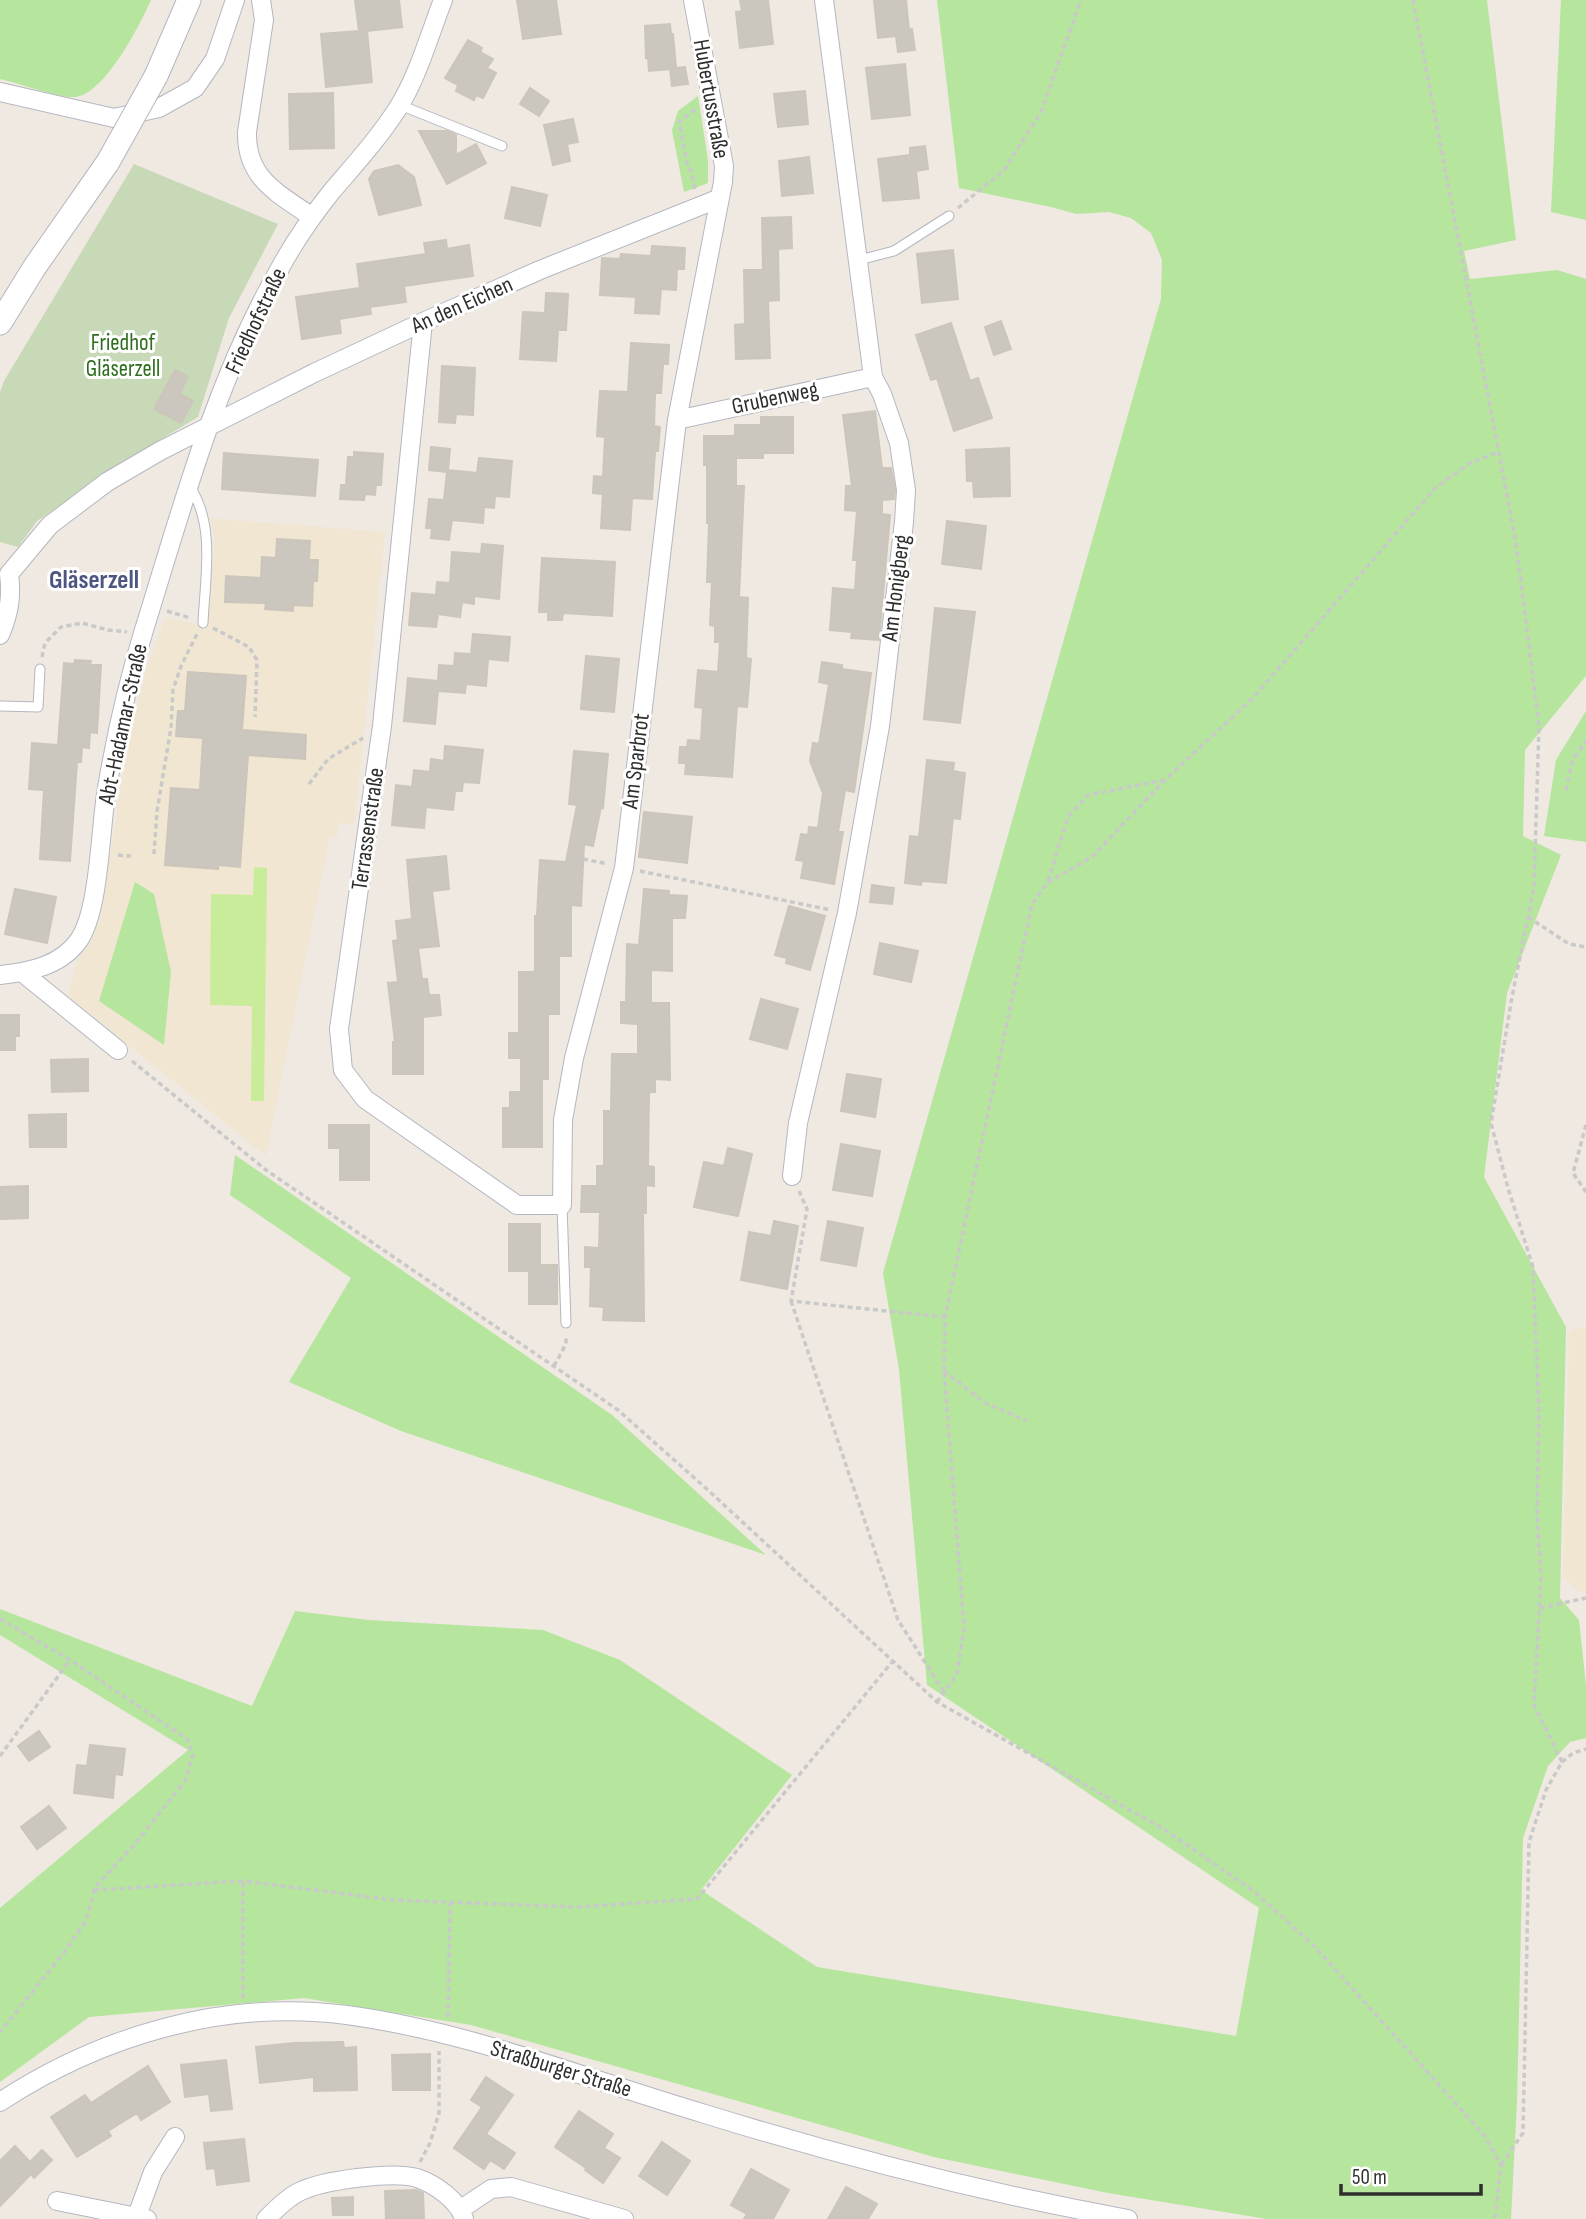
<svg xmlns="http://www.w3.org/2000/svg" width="1586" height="2219" viewBox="0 0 1586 2219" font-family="'Sofia Sans Condensed',sans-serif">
	<rect width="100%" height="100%" fill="#efe9e1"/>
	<path fill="#f0e6d1" d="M209,518l176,14 -31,293 -15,-2 -2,14 -7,-1 -64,320 -198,-160 10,-37 13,-18 9,-21 29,-186 17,-64 19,-53 41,10 9,-87z
		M1586,1326v265l-7,1 -16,-16 6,-245z"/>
	<path fill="#b6e59e" d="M0,0h151c-11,25 -47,95 -76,97 -17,1 -56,-14 -75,-18z
		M937,0h550l29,240 -52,11 6,28 87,-9 29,9v397l-61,74 -2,86 38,19 -54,138 -23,184 82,150 -6,271 19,22 7,65v53l-16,4 -22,24 -25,72 -6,264 -6,117h-244l-159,-26 -174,-36 -463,-132 -167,-27 -215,19 -89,65v-174l188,-158 -188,-115v-26l252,97 43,-95 74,9 174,10 77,30 172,115 -91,115 116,77 419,69 23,-128 -332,-223 -28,-315 -16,-97 278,-974 1,-39 -11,-27 -20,-15 -22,-6 -33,2 -25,-7 -92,-19z
		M1561,0h25v220l-35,-8z
		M698,96l10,64v23l-24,9 -12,-62 6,-19z
		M1586,711v131l-42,-6 12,-76z
		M135,882l19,12 17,78 -7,73 -65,-44z
		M235,1155l377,260 154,140 -365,-124 -112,-49 62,-104 -121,-83z"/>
	<path fill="#c8d9b8" d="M134,164l144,60 -49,94 -31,99 -45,27 -116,77 -19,26 -18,-5v-150l4,-11z"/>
	<path fill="#c9ec9a" d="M254,867l13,1 -3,233h-13l1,-95 -42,-1 1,-111 42,1z"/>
	<path fill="#cbc7bf" stroke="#cbc5ba" stroke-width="2" d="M355,0h44l3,27 -35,4 5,51 -46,5 -5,-53 38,-3z
		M517,0h39l5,34 -38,5z
		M740,0h28l5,44 -33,4 -4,-36 6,-1z
		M874,0h32l3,30 3,-1 3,21 -17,2 -2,-16 -18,2z
		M670,24l1,10h2l3,34 9,-1 3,17 -16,2 -2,-17h2l-23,2 -1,-14 -2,1 -1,-32z
		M468,40l14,8 -2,4 13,7 -6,9 9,5 -13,25 -7,-3 -2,5 -18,-9 2,-6 -13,-7z
		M905,64l5,51 -38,4 -6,-51z
		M530,88l19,13 -10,15 -19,-12z
		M805,91l3,33 -30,3 -4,-33z
		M333,93l1,55 -44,1 -1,-55z
		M573,119l5,23 -11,2 3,17 -17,4 -9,-40z
		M419,131h28l9,4v20l20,-11 10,19 -39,21z
		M925,146l3,23 -12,2 3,27 -36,3 -5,-42 32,-4v-7z
		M809,157l4,36 -31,3 -3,-35z
		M398,165l16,12 7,28 -42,10 -10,-36 5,-8z
		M512,187l35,8 -7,31 -35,-8z
		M791,217l1,31 -14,1 1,51 -11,1 2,57 -34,1 -1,-34 10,-1 -1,-54h19l-1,-52z
		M446,240l1,9 22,-4 4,31 -69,10 2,16 -36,5 1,7 -32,5 2,14 -39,6 -6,-42 64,-9 -3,-24 69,-10 -2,-11z
		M652,246l33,2 -1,21h-7l-1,21 -15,-1 -2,25 -24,-1 1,-16 -36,-2 2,-37 18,1 1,-5 30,2z
		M953,250l5,49 -36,4 -5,-49z
		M546,293l22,1 -2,36h-8l-2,31 -36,-2 3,-47 22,1z
		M1001,321l10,28 -17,6 -9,-28z
		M951,323l19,58 8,-3 14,40 -38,13 -17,-53 -6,2 -15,-45z
		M631,343l38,2 -1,19h-5l-2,29h-6l-1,33 6,1 -2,24h-3l-3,48 -20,-1 -2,32 -29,-2 2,-34 -10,-1 1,-17 9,1 2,-40 -8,-1 3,-45 28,1z
		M442,366l33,2 -2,47 -17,-1 -1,9 -16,-1z
		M175,370l13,7 -9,17 14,7 -12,22 -27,-14z
		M875,411l7,57h9l4,22 -1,9 -12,1v14l8,1 -11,125 -28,-2 1,-6 -22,-2 3,-42 22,2 2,-30h-4l4,-49 -12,-1 1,-24h6l-9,-71z
		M761,417h32v36h-30v5h-27v28h8l-5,111 9,1 -2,60 5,1 -4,48 -10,-1 -5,71 -47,-3 1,-11h-7l1,-16h7l1,-7 13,1 2,-33 -8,-1 3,-37 20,2 2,-30h-5v-16l-5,-1 2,-43h-5l2,-59h-2v-58h-3v-29h31v-11h26z
		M431,447l19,2 -2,21 29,3 2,-15 33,3 -3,36 -14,-1 -1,12 -10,-1 -1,16 -31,-3 -3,20 -18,-2 1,-10h-6l3,-29 15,1 3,-28 -18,-2z
		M1009,448l1,48 -36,1 -1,-16h-6l-1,-31z
		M354,452l29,2 -2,31h-5l-1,10 -10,-1 -1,6 -24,-1 1,-14h5l2,-28h6z
		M224,453l94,7 -3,36 -93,-7z
		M947,521l39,5 -5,43 -39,-5z
		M277,539l33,2 -1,19h9l-1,21h-4l-1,25 -19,-1v6l-28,-2 1,-6 -41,-1 1,-26 35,2 1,-21 14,1z
		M482,544l21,2 -4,53 -25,-3v8l-12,-2 -2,15 -22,-3 -2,13 -27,-2 3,-32 24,2 1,-13 13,1 2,-31 29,2z
		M542,558l73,4 -3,54 -49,-3 -1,7h-14v-8h-9z
		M935,608l40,4 -15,111 -36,-4z
		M473,634l37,3 -2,24 -20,-2 -2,27 -20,-2 -1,9 -27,-2 -3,33 -31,-3 4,-43 30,3 1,-16 15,1 1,-13 16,1z
		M586,656l33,3 -5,53 -33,-3z
		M75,660l16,1 -1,4h11l-4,68 -7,-1 -1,16 -7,-1 -1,15h-4l-7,99 -30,-2 4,-69 -15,-1 3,-46 26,2 6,-82 10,1z
		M822,662l20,3v4l29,4 -17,119 -9,-2 -7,42h5l-9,52 -33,-6 3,-17 -8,-1 5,-26 7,1 1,-8 9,1 5,-35 -13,-32 3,-18 6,1 10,-60 -10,-2z
		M188,672l58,4 -4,54 64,5 -1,24 -57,-4 -8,112 -22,-2v4l-53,-4 6,-77 29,2 3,-52 -27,-2 2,-25h7z
		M445,746l38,4 -4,33 -16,-1 -1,9h-7l-2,19 -27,-3 -2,21 -32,-3 4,-40 16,2 2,-17 16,2 1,-13 13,2z
		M574,751l34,3 -5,54 -2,-1 -8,39 -9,-2 -3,62 -10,-1v51h-12v58h-11v65h-6v68h-39v-39h7v-16h11v-34h-12v-25h10v-61h16v-56h2l3,-56 26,2 11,-57 -8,-1z
		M927,760l27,3 -1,8 12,2 -5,46 -7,-1 -7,65 -24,-2 -1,4 -16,-2 5,-47 9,1z
		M644,812l48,5 -5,46 -48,-6z
		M446,856l3,33 -17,2 7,55 -21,2 4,31h5l2,16h10l2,20 -18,2v57h-30v-32h2l-7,-59 10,-1 -5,-41 5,-1 -2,-19 16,-2 -5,-59z
		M872,885l22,3 -2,16 -22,-2z
		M15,889l41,8 -9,46 -42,-9z
		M644,889l25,2v4l18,1 -2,22h-13v53l-21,-1v33h18l1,77 -15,-1v13h-6l-1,74 6,1v19l-8,-1v28h-3l1,108 -41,-1 1,-13 -14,-1 1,-39h-6v-20l14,1 1,-36h-19l1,-26h15v-20h7v-55h7l1,-57h26v-30l-17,-1v-21h5l1,-58 12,1z
		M789,906l36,10 -15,54 -24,-7 1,-5 -12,-3z
		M880,943l38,8 -7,31 -37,-8z
		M761,999l37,10 -11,40 -37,-10z
		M0,1015h19v21h-4v14h-15z
		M88,1059v32l-36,1 -1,-32z
		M847,1074l34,5 -6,38 -34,-6z
		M66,1114v33h-36l-1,-32z
		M329,1125h40v55h-29v-32h-11z
		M841,1144l39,7 -8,45 -39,-6z
		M728,1148l24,6 -14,62 -44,-9 10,-45 20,4z
		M28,1186v32l-28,1v-32z
		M774,1221l24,5 -11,63 -46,-9 8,-48 22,4z
		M828,1221l35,7 -7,38 -35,-6z
		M509,1224h31v41h17v39h-28v-33h-20z
		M39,1731l11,16 -21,14 -11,-15z
		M90,1745l35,4 -3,26 -7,-1 -2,24 -39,-5 3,-28 10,1z
		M49,1806l17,22 -29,21 -16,-22z
		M343,2042l1,6 12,-1 1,43 -43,1v-14l-54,6 -4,-36 38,-4z
		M430,2054v36h-37l-1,-35z
		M226,2060l6,49 -21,2 -2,-17 -24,3 -4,-32z
		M148,2066l22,36 -29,18 -4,-7 -29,18 3,5 -34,21 -26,-40 34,-22 6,8z
		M486,2077l27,18 -27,39 29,19 -11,16 -14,-9 -6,9 -30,-21 28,-41 -11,-7z
		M579,2111l34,23 -9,14 16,10 -17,25 -18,-13 1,-2 -31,-21z
		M244,2139l5,42 -32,4 -2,-17 -8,1 -3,-26z
		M662,2142l28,19 -23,34 -28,-19z
		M15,2146l15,16 12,-12 10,10 -18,18 -3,-4 -31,32v-45z
		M751,2169l38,21 -16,29h-29l3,-5 -16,-9z
		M846,2187l31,17 -9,15h-40z
		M416,2190l7,3 1,26h-38l-1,-28z
		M353,2197v18h-20l-1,-17z"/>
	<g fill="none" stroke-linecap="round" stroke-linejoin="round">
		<defs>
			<path id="lane" d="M400,105l102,41
				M859,260l35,-9 55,-35
				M189,485c27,40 16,92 14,138
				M0,706l38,1 2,-38
				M562,1205l4,118"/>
			<path id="street" d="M261,0l3,20 -17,112c-1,47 31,61 65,85
				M0,92l114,26 45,-10 36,-20 20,-29 20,-59
				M423,322l-41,404 -43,303 4,41 22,29 152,106h45l1,-85 11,-62 50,-190 53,-448 46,-238 1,-16 -31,-166
				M677,420l196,-43
				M9,574l41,-49 57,-43 53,-31 154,-78 109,-51 117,-52 180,-72
				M0,635c9,-21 12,-38 9,-61
				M23,973l95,77
				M0,975c29,-3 61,-9 79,-35 21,-31 21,-113 28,-152 9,-54 21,-106 37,-158 38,-122 71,-248 135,-360 15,-28 33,-54 53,-79 23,-27 46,-52 66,-83 20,-32 31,-72 45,-108
				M792,1176l6,-53 49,-210 33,-187 24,-204 2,-32 -7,-47 -17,-49 -9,-17 -49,-377
				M0,2102c102,-67 225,-103 347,-87 124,17 239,64 358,99 139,43 280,79 423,105
				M57,2201l90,18
				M461,2209l30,-20 20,-2 113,32
				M137,2216l16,-44 22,-35
				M266,2219c9,-9 22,-22 33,-27 23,-12 94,-21 118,-14 18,6 42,23 47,41"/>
			<path id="secondary" d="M156,76l33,-76
				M0,323l34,-55 74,-106"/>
		</defs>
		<use href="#lane" stroke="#b4b7c1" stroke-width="11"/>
		<use href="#street" stroke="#b4b7c1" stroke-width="20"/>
		<use href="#secondary" stroke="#b4b7c1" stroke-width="25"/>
		<path stroke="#c9c9c9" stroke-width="3.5" stroke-dasharray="5 3.5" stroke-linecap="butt" d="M1413,0l103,543 23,182 -5,162 -22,110 -21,126 17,65 25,79 6,146 -2,101 4,64 -7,127 28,57 -16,28 -17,52 -6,291 -22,32
			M695,189l-4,-18 -3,-3 -9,-46 18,-14
			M958,208l46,-38 37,-58 40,-112
			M167,611l23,7
			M213,628l36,19 8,13 -2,57
			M42,657l3,-14 16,-16 21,-4 26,7 19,2
			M309,784l19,-25 35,-21
			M1566,790l6,-29 14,-20
			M154,854l3,-43 14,-83 2,-38 8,-24 16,-32
			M118,855l13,1
			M583,859l25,5
			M640,871l191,39
			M1048,881l20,-64 20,-22 76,-15
			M1528,917l41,27 17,3
			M132,1061l134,109 352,240 91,81 228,211 227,127 91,63 60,55 169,188 17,30 -6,54
			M1586,1125l-13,48 13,19
			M799,1191l8,18 -16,92 154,16
			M791,1301l107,319 46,72
			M554,1366l12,-22v-9
			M944,1371l41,32 42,18
			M1540,1608l46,-10
			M0,1619l70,41 117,79 6,15 -8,27 -51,64 -39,42 -9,34 -24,34 -62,77
			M937,1702l20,-28 7,-47 -20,-256 1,-54 87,-413 15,-21 45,-26 73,-77 88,-82 183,-211 34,-24 28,-11
			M0,1756l70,-96
			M1562,1762l11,-9 13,-4
			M94,1890l149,-9 150,19 185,7 119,-8 195,-237
			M243,1998v-117
			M448,2017l2,-114
			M420,2162l10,-19 9,-30v-62"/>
		<use href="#lane" stroke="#fff" stroke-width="9"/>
		<use href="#street" stroke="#fff" stroke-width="18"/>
		<use href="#secondary" stroke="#fff" stroke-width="23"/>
		<defs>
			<path id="secondary-bridge" d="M108,162l48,-86"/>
		</defs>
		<use href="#secondary-bridge" stroke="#b4b7c1" stroke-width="25" stroke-linecap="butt"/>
		<use href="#secondary-bridge" stroke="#fff" stroke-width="23"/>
	</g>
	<g text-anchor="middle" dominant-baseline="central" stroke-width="6" stroke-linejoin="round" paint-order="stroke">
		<g font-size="23" fill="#2e2e2e" stroke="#fff">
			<text transform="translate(711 99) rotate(80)">Hubertusstraße</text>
			<text transform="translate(462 305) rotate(-24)">An den Eichen</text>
			<text transform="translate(256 321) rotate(-65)">Friedhofstraße</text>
			<text transform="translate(775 398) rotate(-12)">Grubenweg</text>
			<text transform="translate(896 588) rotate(-83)">Am Honigberg</text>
			<text transform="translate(123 724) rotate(-78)">Abt-Hadamar-Straße</text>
			<text transform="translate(636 761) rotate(-83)">Am Sparbrot</text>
			<text transform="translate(368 829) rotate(-82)">Terrassenstraße</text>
			<text transform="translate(561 2069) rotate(17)">Straßburger Straße</text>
		</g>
		<g font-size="23" fill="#2c6e1b" stroke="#fff">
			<text x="123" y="343">Friedhof<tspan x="123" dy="26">Gläserzell</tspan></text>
		</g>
		<g font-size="26" font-weight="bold" fill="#4d5680" stroke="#fff">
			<text x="94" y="580">Gläserzell</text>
		</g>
	</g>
	<path d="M1341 2184v10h140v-10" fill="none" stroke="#2e2e2e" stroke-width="3.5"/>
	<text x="1352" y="2184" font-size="21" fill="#2e2e2e" stroke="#ffffff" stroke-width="5" paint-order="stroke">50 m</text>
</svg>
